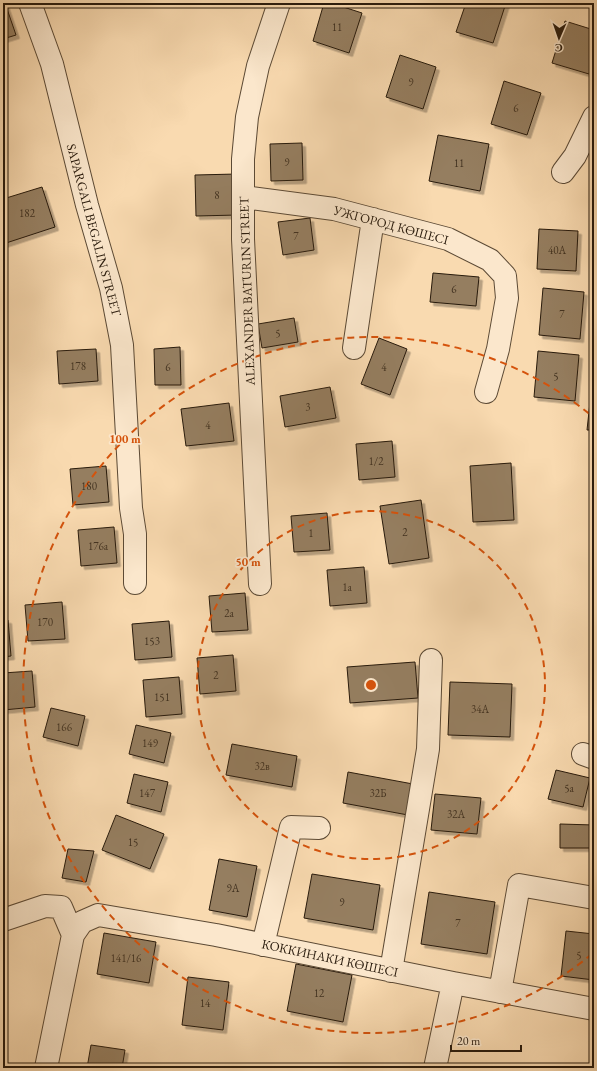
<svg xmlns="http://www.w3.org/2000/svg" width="597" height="1071" viewBox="0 0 597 1071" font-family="'EB Garamond',serif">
	<defs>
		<filter id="shadow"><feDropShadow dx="3.5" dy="3.5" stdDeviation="0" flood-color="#0004"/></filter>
	</defs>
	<rect width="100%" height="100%" fill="#f9dab0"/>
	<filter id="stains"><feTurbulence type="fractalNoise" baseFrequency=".005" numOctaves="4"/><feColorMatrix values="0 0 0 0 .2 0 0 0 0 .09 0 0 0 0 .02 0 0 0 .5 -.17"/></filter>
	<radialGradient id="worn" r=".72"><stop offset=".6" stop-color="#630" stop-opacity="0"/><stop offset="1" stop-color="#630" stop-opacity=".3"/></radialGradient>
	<path fill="#957e61" stroke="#281a0c" filter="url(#shadow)" d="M3,3h2l11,32 -13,4z
		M324,3h7l31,10 -13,40 -36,-12z
		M466,3h40l-13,40 -37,-11z
		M565,21l29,9v27l-5,17 -37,-11z
		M400,55l36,12 -13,42 -37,-12z
		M504,81l37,12 -14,42 -36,-11z
		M438,135l51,9 -9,47 -51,-10z
		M302,143l1,37 -32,1 -1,-37z
		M237,174l1,41 -42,1 -1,-41z
		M42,187l13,40 -52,17v-45z
		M310,218l4,32 -31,5 -5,-33z
		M539,229l39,2 -2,40 -39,-2z
		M433,273l46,4 -3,29 -46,-4z
		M543,288l41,4 -4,47 -41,-4z
		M294,318l4,24 -36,6 -4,-24z
		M379,338l28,11 -17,46 -29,-11z
		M180,347l1,38h-26l-1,-36z
		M96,349l2,32 -39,3 -2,-33z
		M538,351l41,4 -4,46 -41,-4z
		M592,384h2v46h-7z
		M330,387l6,31 -51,9 -5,-31z
		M229,403l5,38 -48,5 -5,-37z
		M392,441l3,36 -36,3 -3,-36z
		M511,463l3,57 -41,2 -3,-56z
		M106,466l3,36 -36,3 -3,-36z
		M421,500l8,58 -40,6 -9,-58z
		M327,513l3,37 -36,2 -3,-36z
		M114,527l3,36 -36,3 -3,-36z
		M364,567l3,36 -37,3 -3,-36z
		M245,593l3,37 -36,2 -3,-36z
		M62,602l3,37 -37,2 -3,-36z
		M3,620h5l3,36 -8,1z
		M169,621l3,36 -37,3 -3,-36z
		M233,655l3,36 -36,3 -3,-36z
		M415,662l3,36 -68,5 -3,-36z
		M32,671l3,36 -32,3v-37z
		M179,677l3,37 -36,3 -3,-37z
		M450,682l62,2 -2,53 -62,-2z
		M51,708l34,8 -7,30 -35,-9z
		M136,725l35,8 -7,30 -35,-9z
		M232,744l65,12 -5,31 -66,-12z
		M556,770l34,8 -7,29 -35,-8z
		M348,772l65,12 -5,31 -65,-12z
		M134,774l34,8 -7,30 -34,-9z
		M435,794l46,4 -4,36 -46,-4z
		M116,815l48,19 -14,35 -48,-19z
		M560,824l34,1v23h-34z
		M68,849l26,2 -8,31 -24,-4z
		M219,859l38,7 -10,51 -38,-7z
		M312,874l68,11 -7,45 -69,-12z
		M429,892l66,10 -8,52 -66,-10z
		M566,931l28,3v46l-33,-4z
		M104,933l52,9 -7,41 -52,-9z
		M296,964l56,11 -9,47 -56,-11z
		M188,977l41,5 -6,48 -41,-5z
		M91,1045l34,5 -3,18h-35z"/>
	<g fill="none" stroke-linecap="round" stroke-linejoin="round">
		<defs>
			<path id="minor" d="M30,3l22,61 35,141 24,83 11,57 9,163 4,26v49
				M563,172l12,-16 19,-39
				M243,197l91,12 114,30 42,21 15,16 2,22 -9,51 -12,43
				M354,348l19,-129
				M260,584l-17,-345v-80l4,-42 11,-51 21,-63
				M583,754l11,4
				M3,920l42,-14 16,1 12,28
				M263,945l28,-118 28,1
				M391,971l37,-222 3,-89
				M500,992l19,-107 75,13
				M46,1068l27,-133 9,-13 16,-7 118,20 237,48 141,26
				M435,1068l18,-85"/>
		</defs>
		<use href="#minor" stroke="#5c4a35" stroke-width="24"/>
		<use href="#minor" stroke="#fbe7cc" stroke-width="22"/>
	</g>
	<g fill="none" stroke="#d5530c" stroke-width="2" stroke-dasharray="7 5">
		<circle cx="371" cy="685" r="174"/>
		<path d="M592 954A348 348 0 1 1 592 416"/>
	</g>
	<g text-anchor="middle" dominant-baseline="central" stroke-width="3.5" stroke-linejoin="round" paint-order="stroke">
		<g font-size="11" fill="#433321">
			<text x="337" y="27">11</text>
			<text x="411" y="82">9</text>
			<text x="516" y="108">6</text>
			<text x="287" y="162">9</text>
			<text x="459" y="163">11</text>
			<text x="217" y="195">8</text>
			<text x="27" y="213">182</text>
			<text x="296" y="236">7</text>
			<text x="557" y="250">40А</text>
			<text x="454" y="289">6</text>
			<text x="562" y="314">7</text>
			<text x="278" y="333">5</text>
			<text x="78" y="366">178</text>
			<text x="168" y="367">6</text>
			<text x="384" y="367">4</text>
			<text x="556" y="376">5</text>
			<text x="308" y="407">3</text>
			<text x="208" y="425">4</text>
			<text x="376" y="461">1/2</text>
			<text x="89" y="486">180</text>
			<text x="405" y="532">2</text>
			<text x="311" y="533">1</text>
			<text x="98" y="546">176а</text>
			<text x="347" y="587">1а</text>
			<text x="229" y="613">2а</text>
			<text x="45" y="622">170</text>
			<text x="152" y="641">153</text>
			<text x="216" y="675">2</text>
			<text x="162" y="697">151</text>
			<text x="480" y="709">34А</text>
			<text x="64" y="727">166</text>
			<text x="150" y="743">149</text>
			<text x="262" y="766">32в</text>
			<text x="569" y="788">5а</text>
			<text x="147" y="793">147</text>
			<text x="378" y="793">32Б</text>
			<text x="456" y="814">32А</text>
			<text x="133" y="842">15</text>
			<text x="233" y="888">9А</text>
			<text x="342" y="902">9</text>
			<text x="458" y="923">7</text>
			<text x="579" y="955">5</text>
			<text x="126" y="958">141/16</text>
			<text x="319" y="993">12</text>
			<text x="205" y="1003">14</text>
		</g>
		<g font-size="13" fill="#281a0c" stroke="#fbe7cc">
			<text transform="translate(391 225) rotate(15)">УЖГОРОД КӨШЕСІ</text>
			<text transform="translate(94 230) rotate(75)">SAPARGALI BEGALIN STREET</text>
			<text transform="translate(247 291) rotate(-92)">ALEXANDER BATURIN STREET</text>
			<text transform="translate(330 958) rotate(12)">КОККИНАКИ КӨШЕСІ</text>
		</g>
	</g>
	<circle cx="371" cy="685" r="6" fill="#d5530c" stroke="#fbe7cc" stroke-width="2"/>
	<g font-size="12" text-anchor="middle" font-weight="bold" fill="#d5530c" stroke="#fbe7cc" stroke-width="3.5" stroke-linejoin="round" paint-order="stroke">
		<text x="125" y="443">100 m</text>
		<text x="248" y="566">50 m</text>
	</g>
	<rect width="597" height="1071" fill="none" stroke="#f9dab0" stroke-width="16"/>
	<rect x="4" y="4" width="589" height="1063" fill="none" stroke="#281a0c" stroke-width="2"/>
	<rect x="8" y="8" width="581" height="1055" fill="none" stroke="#281a0c"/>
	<g transform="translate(559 38) rotate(182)" stroke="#fbe7cc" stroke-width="3" paint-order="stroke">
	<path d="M0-3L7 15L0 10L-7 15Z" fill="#281a0c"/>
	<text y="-6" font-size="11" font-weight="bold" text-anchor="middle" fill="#281a0c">С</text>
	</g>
	<path d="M451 1045v6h70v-6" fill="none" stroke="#281a0c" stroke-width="2"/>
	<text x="457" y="1045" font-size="12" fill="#281a0c" stroke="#fbe7cc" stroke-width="3" paint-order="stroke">20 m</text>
	<rect width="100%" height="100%" filter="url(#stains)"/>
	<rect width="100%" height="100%" fill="url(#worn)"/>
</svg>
